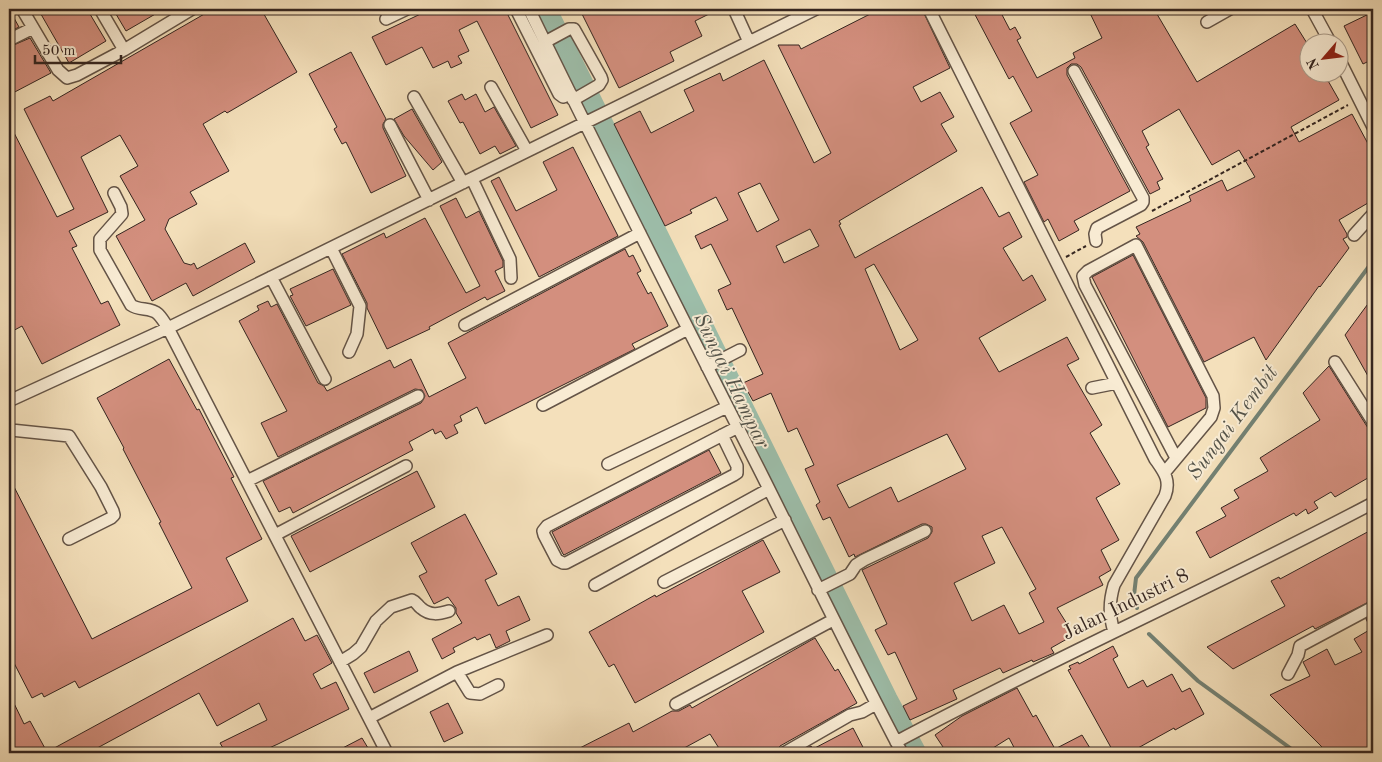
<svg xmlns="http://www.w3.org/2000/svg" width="1382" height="762" viewBox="0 0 1382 762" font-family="'Old Standard TT',serif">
	<rect width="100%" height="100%" fill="#f4e0bb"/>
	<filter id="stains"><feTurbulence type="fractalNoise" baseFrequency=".004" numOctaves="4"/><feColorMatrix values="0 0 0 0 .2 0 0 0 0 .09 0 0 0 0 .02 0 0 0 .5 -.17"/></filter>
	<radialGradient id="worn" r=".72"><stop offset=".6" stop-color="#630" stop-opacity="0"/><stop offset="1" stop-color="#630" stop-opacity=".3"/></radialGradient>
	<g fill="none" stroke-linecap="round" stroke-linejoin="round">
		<path stroke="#738173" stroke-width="4" d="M1137,608l-3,-13 2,-17 237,-317
			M1149,634l49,47 99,72"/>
		<path stroke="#9dbeaa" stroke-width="21" d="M546,9l341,690 29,54"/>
	</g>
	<path fill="#d38f7e" stroke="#342520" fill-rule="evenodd" d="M9,9l10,18 -10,5z
		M38,9h49l19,32 -37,22z
		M113,9h51l-38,22z
		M213,9h48l36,63 -70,41 -2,-2 -22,13 26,47 -39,21 7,12 -28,15 -4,10 19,34 7,2 3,-2 3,6 48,-26 10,19 -62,34 -7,-13 -34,18 -36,-65 29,-16 -25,-44 18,-10 -18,-31 -39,22 27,55 -39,19 8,15 -5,2 29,56 7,-3 12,24 -78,39 -20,-38 -13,7v-210l48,94 17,-8 -50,-100 26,-13 3,5z
		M431,9h74l53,106 -27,13 -54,-107 -18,9 10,21 -11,5 4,7 -11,5 -3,-7 -15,7 -11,-21 -36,18 -14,-28z
		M587,9h132l-24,12 7,15 -32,16 4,9 -55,27 -38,-76z
		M880,9h42l28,59 -37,19 8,15 19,-10 14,25 -13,7 16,27 -118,70 2,3 -2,1 16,33 127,-71 17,30 10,-5 13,25 -19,11 20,33 9,-6 14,25 -67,38 20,34 68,-35 12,22 -12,6 35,60 -12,8 30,51 -24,14 23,42 -18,10 10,20 -12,7 4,8 -46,23 17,27 -23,13 3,5 -21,9 -1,-2 -29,13 -3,-5 -47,22 4,9 -47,21 -7,-14 14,-7 -22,-47 -7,3 -13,-25 12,-6 -25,-54 66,-32 4,-6v-5l-6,-3h-4l-67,33 -1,-3 -5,3 -19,-40 -7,3 -7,-15 4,-3 -15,-33 9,-4 -17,-37 -9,4 -17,-39 -18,8 -10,-18 20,-9 -31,-66 -5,2 -9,-20 13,-6 -20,-40 -10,5 -6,-13 33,-16 -12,-23 -26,13 2,3 -27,13 -51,-102 26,-13 11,22 43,-22 -10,-21 36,-17 3,8 41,-21 50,103 17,-10 -53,-108h21l2,4zM760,183l19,37 -22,12 -19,-39zM810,229l9,17 -35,17 -8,-17zM874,264l44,76 -18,10 -35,-81zM947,434l19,35 -68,33 -7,-15 -42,21 -12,-23zM1002,527l34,62 -7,4 15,29 -25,12 -15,-29 -32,16 -18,-38 41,-20 -13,-27z
		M972,9h27l11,21 5,-3 6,11 -4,2 20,38 38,-20 -2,-5 29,-15 -14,-29h66l43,73 98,-58 15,24v24h13l16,28 -48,27 8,15 53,-28 21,39v47l-34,20 8,14v3l-4,2 6,9 -29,39 -1,-1 -53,74 -12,-23 -50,25 -61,-120 -7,-6 4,-2 -4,-7 55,-26 -2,-5 33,-16 5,11 28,-14 -16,-27 -27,15 -33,-56 -37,22 7,14 -3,2 17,32 -6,3 3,7 -10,5 -69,-127 -4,-3h-6l-4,4v7l63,116 -56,30 5,9 -20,11 -11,-22 -4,3 -20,-40 14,-7 -28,-52 22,-12 -19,-35 -4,3z
		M1373,12v47l-10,5 -19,-38z
		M30,38l21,35 -42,22v-48z
		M351,52l35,67 -3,5v4l23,48 -35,17 -25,-51 -4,2 -8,-15 3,-2 -28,-53z
		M462,94l3,6 11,-6 9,18 9,-5 22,39 -16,8 -5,-8 -15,8 -17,-32 -3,1 -12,-22z
		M412,109l30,53 -9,8 -29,-34 -10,-17z
		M573,147l45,89 -79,41 -48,-96 8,-4 17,34 41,-21 -14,-28z
		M456,198l10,20 13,-7 24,50v6l-8,4 10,20 -18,9 -2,-3 -56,30 1,2 -43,20 -20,-41v-5l-25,-49 42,-21 2,5 39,-20 41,75 14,-7 -40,-80z
		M625,249l4,8 4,-2 8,16 -4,2 11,21 3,-2 17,34 -36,18 3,5 -150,75 -8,-17 -17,9 2,5 -8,4 4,8 -12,6 -5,-8 -6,3 -2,-5 -24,13 4,8 -120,63 -3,-6 -11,5 -16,-31 158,-78 4,-7 -3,-6 -7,-1 -137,68 -17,-34 26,-12 -48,-90 20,-11 -2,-4 11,-5 3,6 6,-3 41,79 6,3 3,5 63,-31 4,8 17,-9 18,38 37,-19 -18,-35z
		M1133,255l73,143v10l-38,19 -76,-150z
		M333,269l18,36 -45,21 -16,-30 3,-1 -3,-6z
		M1373,297v88l-28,-50z
		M169,359l28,51 2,-1 35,68 -3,1 31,61 -36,19 22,43 -169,87 -4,-7 -31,16 -2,-4 -10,5 -18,-35 -5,3v-189l83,162 100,-51 -33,-65 2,-1 -38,-73 1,-1 -27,-50z
		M1329,366l44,70v39l-38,22 -4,-5 -17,10 4,6 -10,6 -2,-5 -10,7 -2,-3 -84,45 -14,-26 30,-16 -5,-8 18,-10 -5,-8 34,-19 -8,-13 60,-38 -17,-27z
		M709,450l12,23 -157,82 -1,-1 -11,-22z
		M417,471l18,36 -125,65 -19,-36z
		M465,514l32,60 -12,6 13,26 21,-10 11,24 -24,11 4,10 -14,7 -6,-14 -13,6 -2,-3 -22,11 2,4 -13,7 -10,-20 30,-16 -6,-10v-5l-8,-11 -14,7 -15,-28 8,-4 -16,-29z
		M1373,529v71l-58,29 -2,-3 -80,43 -26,-22 78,-41 -14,-25 8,-4 1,2z
		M763,540l17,32 -38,19 22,41 -129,71 -21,-39 -5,3 -20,-35 66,-37 1,2z
		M1373,615v138h-45l-58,-58 40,-19 -7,-14 24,-13 8,16 27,-13 -8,-13 17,-10 -5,-10z
		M293,618l12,23 12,-6 15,28 -19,11 8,15 15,-7 13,27 -71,35 -20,9h-32l-6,-10 47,-23 -8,-17 -42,23 -18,-33 -111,60h-79v-60l15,31 6,-3 17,31z
		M815,638l20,33 3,-2 19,34 -77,43 -3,7h-55l-12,-19 -35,19h-105l59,-30 4,9 39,-21h7l11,-6 2,3z
		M1113,646l5,10 -5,3 15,29 15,-8 4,7 25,-13 10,18 8,-4 14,26 -29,16 -1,-2 -45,25h-15l-46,-83 3,-1 -2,-3 9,-4 1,2z
		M409,651l9,20 -44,22 -10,-20z
		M1017,688l16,29 3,-2 19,34 27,-14 11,18h-76l-8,-15 -24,15h-38l-12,-18 27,-19z
		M448,703l15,30 -19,9 -14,-30z
		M853,728l13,25h-67l12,-7 2,3z
		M362,738l9,15h-38z"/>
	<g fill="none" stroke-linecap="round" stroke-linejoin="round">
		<defs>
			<path id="minor" d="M22,9l36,61 9,8 10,-3 47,-25 68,-41
				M100,9l24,41
				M516,9l43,85 4,3 8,-3
				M529,9c76,157 155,312 234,468 46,92 91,185 139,276
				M734,9l15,33
				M929,9l226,450c9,13 16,21 10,37l-51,89c-5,17 -5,30 0,47
				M1312,9l18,33
				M386,19l21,-10
				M1207,22l23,-13
				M9,40l24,-12
				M545,42l24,-13h5l27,48 1,3 -3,5 -26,15
				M1340,61l33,66
				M1074,71l69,127v4l-2,3 -44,23 -2,6 1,7
				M491,87l36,64
				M414,97l49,86
				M390,125l39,75
				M472,179l38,80 1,19
				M114,193l7,14 1,7 -22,25v11l31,55c8,6 20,2 27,9 4,4 7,9 10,14l219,425
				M1354,235l19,-21
				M331,248l29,58 -3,28 -8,18
				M271,277l54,102
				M465,325l175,-92
				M1335,362l38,60
				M707,367l33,-17
				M1092,388l25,-5
				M9,401l159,-73 648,-319
				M543,405l145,-76
				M9,428l2,2 58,6 32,51 12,24 1,4 -3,3 -42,21
				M722,435l15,31v7l-3,2 -168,88h-3l-6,-3 -13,-25 -1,-4 4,-5 191,-99
				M608,464l119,-57
				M1165,472l5,-6 41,-49 3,-9 -1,-12 -77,-151 -48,26 -5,5 2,9 91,173
				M247,481l171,-85
				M275,535l131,-69
				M664,582l121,-62
				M595,585l174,-96
				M818,590l32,-16 6,-9 8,-5 61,-29
				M340,662l13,-8 8,-7 15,-26 15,-14 21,-7c5,2 5,5 9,8 9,8 18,6 28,3
				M457,672l90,-37
				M1288,674l10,-19 2,-9 73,-39
				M676,704l157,-84
				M369,718l88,-46 13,21 10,1 18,-9
				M896,742c157,-84 320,-156 477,-239
				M784,753l66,-38 12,-3 14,-8"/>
		</defs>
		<use href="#minor" stroke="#645447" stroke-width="14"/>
		<path stroke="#342520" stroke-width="2" stroke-dasharray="4 2.5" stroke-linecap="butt" d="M1152,211l196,-106
			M1066,257l20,-11"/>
		<use href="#minor" stroke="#f8ebd3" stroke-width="11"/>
	</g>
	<g text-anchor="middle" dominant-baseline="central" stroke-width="4" stroke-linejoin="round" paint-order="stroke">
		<g font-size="20" fill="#342520" stroke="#f8ebd3">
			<text transform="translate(1126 605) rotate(-26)">Jalan Industri 8</text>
		</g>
		<g font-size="21" font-style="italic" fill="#545349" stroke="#f8ebd3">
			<text transform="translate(731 381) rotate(64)">Sungai Hampar</text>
			<text transform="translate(1233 423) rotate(-53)">Sungai Kembit</text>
		</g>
	</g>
	<rect width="1382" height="762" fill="none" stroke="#f4e0bb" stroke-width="30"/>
	<rect x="10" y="10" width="1362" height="742" fill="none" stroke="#342520" stroke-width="2.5"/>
	<rect x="15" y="15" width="1352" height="732" fill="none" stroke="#342520"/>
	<g transform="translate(1324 58) rotate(242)"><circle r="24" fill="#f8ebd3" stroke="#aa9c8b"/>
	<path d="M0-4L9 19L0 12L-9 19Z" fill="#8f2418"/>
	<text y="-8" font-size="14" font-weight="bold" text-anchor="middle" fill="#342520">N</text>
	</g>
	<path d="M35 55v8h86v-8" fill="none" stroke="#342520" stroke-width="2.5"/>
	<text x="42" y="55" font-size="15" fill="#342520" stroke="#f8ebd3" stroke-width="4" paint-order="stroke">50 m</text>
	<rect width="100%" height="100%" filter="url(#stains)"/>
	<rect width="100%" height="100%" fill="url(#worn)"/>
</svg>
